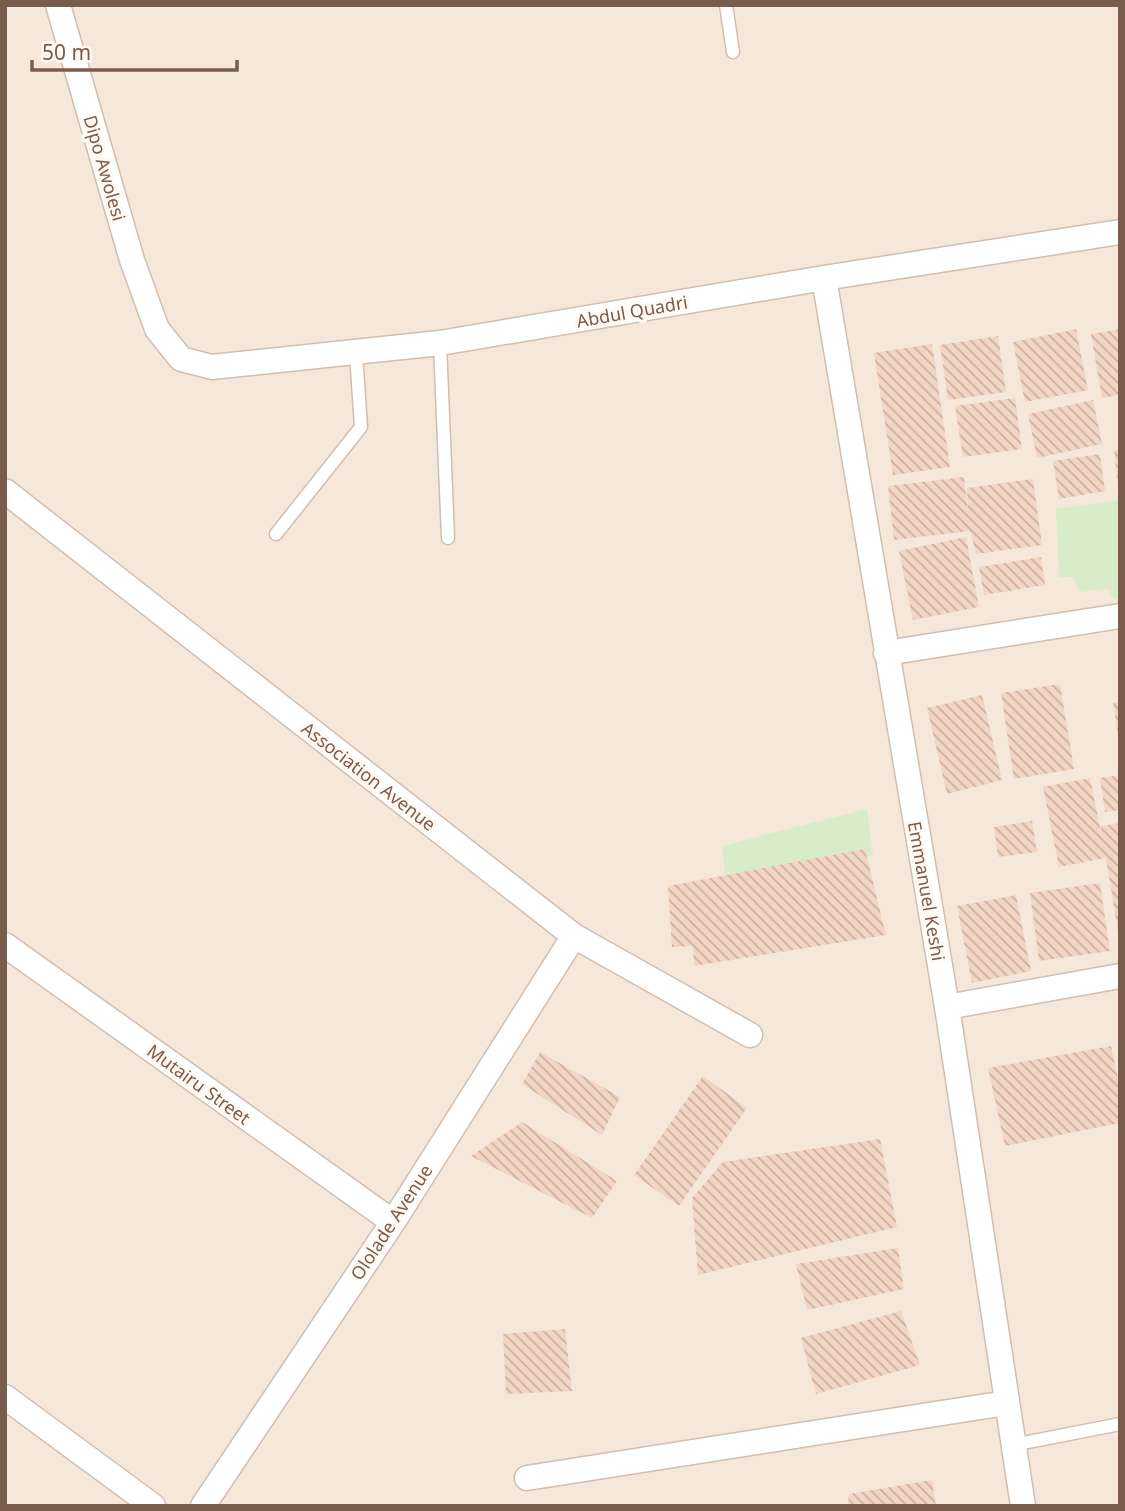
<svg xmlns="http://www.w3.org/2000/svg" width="1125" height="1511" viewBox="0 0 1125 1511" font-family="'Noto Sans',sans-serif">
	<defs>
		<pattern id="building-back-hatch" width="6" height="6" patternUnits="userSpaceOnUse" patternTransform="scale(1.75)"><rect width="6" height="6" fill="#f3d5c3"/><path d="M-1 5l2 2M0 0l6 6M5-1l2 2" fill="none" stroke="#cab0a1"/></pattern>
	</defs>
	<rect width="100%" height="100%" fill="#fdf6ec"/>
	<path fill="#f5e8da" d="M5,5h1115v1501h-1115z"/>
	<path fill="#d8ecc9" d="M1120,500v100l-6,-1 -6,-10 -29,3 -5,-15h-15l-3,-68z
		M867,809l6,46 -147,27 -4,-36z"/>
	<path fill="url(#building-back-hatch)" d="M1076,329l12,61 -63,12 -12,-60z
		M1120,329v66l-18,3 -11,-64z
		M998,336l8,56 -58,8 -8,-55z
		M932,344l18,123 -57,8 -19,-122z
		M1015,398l7,51 -59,8 -8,-51z
		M1093,400l9,44 -65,14 -9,-44z
		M1114,450h6v37h-2z
		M1100,454l5,37 -46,8 -6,-38z
		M964,477l4,37 -1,-26 66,-9 9,66 -66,9 -6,-23 -76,9 -6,-54z
		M966,537l13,70 -66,13 -14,-69z
		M1041,557l4,28 -61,10 -5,-28z
		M1060,684l14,85 -60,10 -13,-86z
		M982,695l20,85 -55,14 -20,-86z
		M1120,702v33h-2l-5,-32z
		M1120,775v35l-15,2 -5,-34z
		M1090,778l12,59 -1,-11 19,-3v120l-14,-85 -47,9 -16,-80z
		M1032,821l5,31 -39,5 -4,-30z
		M865,849l21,86 -192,31 -1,-20 -21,1 -4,-61z
		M1100,883l10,68 -71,10 -9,-68z
		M1016,895l15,76 -59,12 -15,-77z
		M1111,1046l9,42v35l-115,23 -17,-78z
		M540,1052l80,45 -18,38 -80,-51z
		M703,1076l44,32 -68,98 -45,-31z
		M522,1122l95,59 -25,37 -121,-62z
		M880,1139l17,88 -199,48 -6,-77 31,-36z
		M898,1248l6,41 -97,21 -11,-46z
		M901,1311l19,54 -104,29 -15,-56z
		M565,1329l7,62 -66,3 -3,-60z
		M932,1480l4,26h-88l1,-12z"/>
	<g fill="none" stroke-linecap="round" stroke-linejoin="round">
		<defs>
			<path id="lane" d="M726,5l7,47
				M440,343l8,195
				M276,534l85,-107 -5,-73
				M1013,1445l107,-21"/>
			<path id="street" d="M58,5l74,255 25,69 24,30 31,8 228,-24 384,-65 296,-46
				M824,278l123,729 76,499
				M5,491l569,445 176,99
				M886,653l234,-37
				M5,945l388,277
				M947,1007l173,-31
				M5,1397l148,109
				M527,1478l479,-75
				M203,1506l190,-284 181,-286"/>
		</defs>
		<use href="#lane" stroke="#d1beb0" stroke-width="15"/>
		<use href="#street" stroke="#d1beb0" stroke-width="27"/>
		<use href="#lane" stroke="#fff" stroke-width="12"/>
		<use href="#street" stroke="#fff" stroke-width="24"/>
	</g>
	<g text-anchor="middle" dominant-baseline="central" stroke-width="7" stroke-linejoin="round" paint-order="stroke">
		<g font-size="18" fill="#7a5c4d" stroke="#fffaf3">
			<text transform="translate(105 168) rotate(74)">Dipo Awolesi</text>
			<text transform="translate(632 311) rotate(-10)">Abdul Quadri</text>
			<text transform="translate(369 776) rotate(38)">Association Avenue</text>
			<text transform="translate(927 891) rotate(80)">Emmanuel Keshi</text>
			<text transform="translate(199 1084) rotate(36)">Mutairu Street</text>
			<text transform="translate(391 1222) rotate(-57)">Ololade Avenue</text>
		</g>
	</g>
	<rect width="1125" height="1511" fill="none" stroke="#7a5c4d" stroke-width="14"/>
	<path d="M32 60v10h205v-10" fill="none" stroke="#7a5c4d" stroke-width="3.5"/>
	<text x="42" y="60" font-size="21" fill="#7a5c4d" stroke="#fffaf3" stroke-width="5" paint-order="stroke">50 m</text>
</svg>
